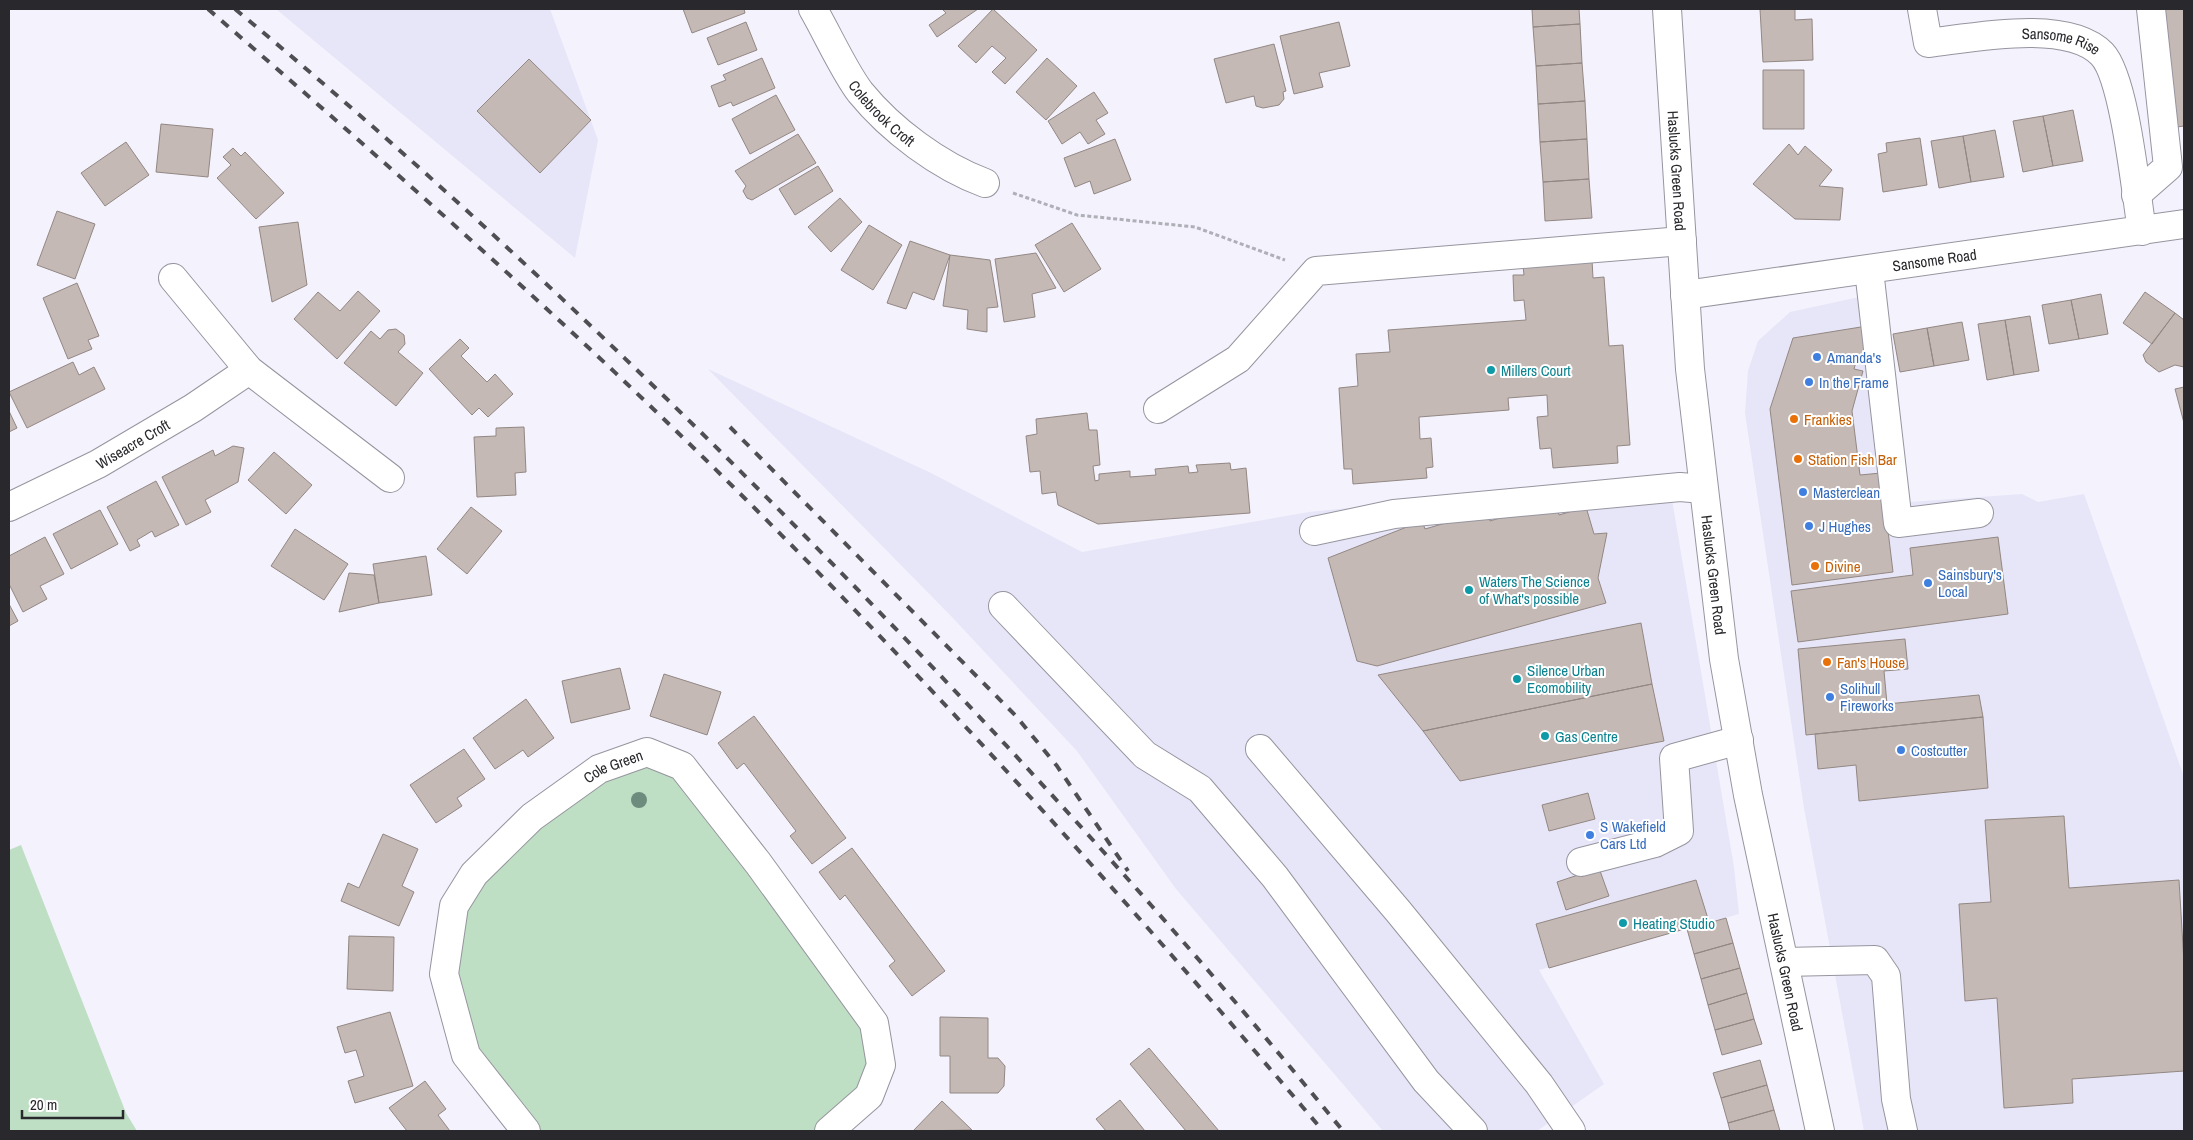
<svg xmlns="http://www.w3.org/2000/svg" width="2193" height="1140" viewBox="0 0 2193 1140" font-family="'Archivo Narrow',sans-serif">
	<rect width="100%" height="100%" fill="#f3f2fd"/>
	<path fill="#e7e6f8" d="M276,9h274l48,131 -23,118z
		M1878,293l32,209 112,-8 16,8 46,-8 100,283v354h-320l-60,-323 -59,-395 3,-42 10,-30 32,-29z
		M708,369l223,104 151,79 227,-40 359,-36 66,391 5,47 -200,56 65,114 -67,47h-154l-207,-242 -99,-138 -126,-135z"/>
	<path fill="#bfdfc4" d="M647,752l35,14 192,257 7,42 -55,66h-300l-60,-76 -22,-81 30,-100z
		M21,845l105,268 11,18h-128v-281z"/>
	<path fill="#c5b9b5" stroke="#928783" d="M683,9h61l1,4 -53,20z
		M942,9h36l-41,28 -8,-12 17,-12z
		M993,9l44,41 -32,34 -13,-12 14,-14 -14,-12 -16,17 -18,-17z
		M1532,9h47l1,15 -47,3z
		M1760,9h35v11l17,-1 1,41 -50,2z
		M2158,9h26v117l-7,1z
		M746,22l11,28 -39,15 -11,-27z
		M1339,22l11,44 -31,7 4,14 -29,7 -14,-58z
		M1580,24l2,39 -46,3 -3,-39z
		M1274,44l12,47 -3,1 1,7 -5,6 -16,3 -7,-2 -2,-10 -28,7 -12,-44z
		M762,58l13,30 -42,18 -2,-4 -12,5 -8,-21 15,-6 -3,-5z
		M1047,58l30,28 -31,34 -30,-28z
		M529,59l62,61 -51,53 -63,-62z
		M1582,63l3,38 -47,3 -2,-38z
		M1763,70h41v59h-41z
		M1094,92l14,21 -12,7 9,14 -17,10 -8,-12 -18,12 -14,-23z
		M776,95l19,35 -45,24 -18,-35z
		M1585,101l2,38 -47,3 -2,-38z
		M2073,110l10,51 -30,5 -10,-50z
		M2043,116l10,50 -30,6 -10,-51z
		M161,124l52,5 -5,48 -52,-5z
		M1995,130l9,47 -33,5 -8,-46z
		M798,134l18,29 -64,37 -5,-2 -4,-7 3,-5 -11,-15z
		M1963,136l8,46 -32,6 -8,-47z
		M1920,138l7,47 -44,7 -5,-38 9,-2 -1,-9z
		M1115,139l16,41 -37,14 -4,-13 -15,6 -11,-29z
		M1587,139l2,40 -46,3 -3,-40z
		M126,142l23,33 -44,31 -24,-33z
		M1789,144l9,11 7,-9 27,24 -13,16 24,2 -3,32 -45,-1 -42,-35z
		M233,148l8,8 4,-4 39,41 -28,26 -39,-41 14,-13 -8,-8z
		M818,166l15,25 -38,24 -16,-26z
		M1589,179l3,39 -47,3 -2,-39z
		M840,198l22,24 -31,30 -23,-25z
		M57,211l38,13 -20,55 -38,-14z
		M298,222l9,63 -35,17 -13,-75z
		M1072,223l29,46 -37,23 -29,-47z
		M869,225l33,20 -29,45 -32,-20z
		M910,241l40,14 -16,45 -21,-8 -7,17 -19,-6z
		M1036,253l20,35 -24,6 3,23 -31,5 -9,-63z
		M950,255l40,5 8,47 -11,1v24l-20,-3 1,-19 -25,-4z
		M1592,260l1,18 11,-1 5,69 14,-1 7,100 -13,1 1,17 -65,5 -2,-20 -11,1 -3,-32 11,-1 -1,-21 -39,3 1,12 -90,7 1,22 11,-1 2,29 -7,1 1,10 -74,6 -1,-15h-8l-5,-81 19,-2 -2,-32 34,-2 -2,-22 138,-10 -2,-20 -10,1 -1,-26h11l-1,-9z
		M77,283l22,53 -11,4 4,9 -24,10 -25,-61z
		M358,291l22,20 -43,48 -43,-40 24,-27 22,19z
		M2145,292l30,21 -23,31 -29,-21z
		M2101,294l7,40 -29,5 -8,-39z
		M2071,300l8,39 -30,5 -7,-39z
		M2175,313l9,7v47l-9,-2 -16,7 -13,-10 -3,-7z
		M2030,316l9,55 -25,4 -9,-55z
		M2005,320l9,55 -27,5 -9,-56z
		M1962,322l7,38 -35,6 -7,-38z
		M1867,326l6,26 -15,3 -4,14 9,2 -11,40 8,64 21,-2 12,99 -101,13 -22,-176 23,-71z
		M1927,328l7,38 -34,6 -7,-38z
		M396,329l8,6 1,9 -7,8 25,21 -27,33 -52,-43 27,-32 9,8 8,-9z
		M460,339l9,9 -8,8 26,26 8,-8 18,20 -25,23 -9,-9 -7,7 -43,-46z
		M73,362l6,13 15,-8 11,22 -78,39 -18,-36z
		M2184,387v36l-9,-34z
		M9,411l8,17 -8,4z
		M1087,413l2,17h8l3,35 -7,1 2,15 4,-1v-6l31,-3v6l26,-2 -1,-6 33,-3 1,7 9,-1 -2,-7 34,-2 1,7 15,-2 4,45 -152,11 -40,-19 -2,-13 -14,2 -2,-23 -10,1 -4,-36 11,-2 -1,-15z
		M524,427l2,45 -11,1 1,22 -39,2 -3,-60 22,-1v-8z
		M233,446l11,2 -6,34 -33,18 6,12 -25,13 -24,-48 51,-27 2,6z
		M274,452l38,33 -26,29 -38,-34z
		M156,481l23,44 -24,12 -3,-6 -15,9 3,6 -10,5 -23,-44z
		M1556,501l3,14 27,-8 8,27 13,-1 -9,45 8,25 -229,63 -20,-5 -29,-103 94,-37 3,8 62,-18 3,10z
		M471,507l31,24 -35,43 -30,-25z
		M100,510l18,34 -47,25 -18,-35z
		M295,529l53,35 -24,36 -53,-34z
		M45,537l19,37 -24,12 7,13 -24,13 -14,-28v-28z
		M1998,537l10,77 -210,28 -7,-51 122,-16 -3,-27z
		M426,556l6,39 -53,8 -6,-39z
		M349,573l25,2 5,28 -40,9z
		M9,604l9,17 -9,5z
		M1641,623l11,61 -229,47 -45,-56z
		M1905,639l3,30 -24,2 3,33 92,-9 4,22 -177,18 -8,-86z
		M620,668l10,41 -59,14 -9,-42z
		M664,674l57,18 -14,43 -57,-19z
		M1652,684l12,57 -204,40 -37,-50z
		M526,699l28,39 -26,19 -5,-7 -28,19 -22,-31z
		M754,716l92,122 -34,26 -22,-28 6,-5 -52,-68 -7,6 -19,-26z
		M1983,717l5,71 -129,13 -3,-36 -38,4 -3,-35z
		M464,749l21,30 -28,19 5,8 -26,17 -26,-38z
		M1588,793l7,26 -46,12 -7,-26z
		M2064,816l5,72 110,-8 5,83v108l-112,8 1,24 -69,5 -7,-110 -32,3 -6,-97 32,-2 -6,-82z
		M383,834l35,15 -16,37 12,6 -15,34 -58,-25 7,-18 11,5z
		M852,848l93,123 -33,25 -23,-30 6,-5 -50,-66 -5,5 -21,-28z
		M1599,868l10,28 -43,14 -9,-28z
		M1696,880l13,42 -160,46 -13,-44z
		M1726,918l7,25 -39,11 -7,-25z
		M349,936l45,1 -1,54 -46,-2z
		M1733,943l7,25 -39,11 -7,-25z
		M1740,968l7,25 -39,12 -7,-26z
		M1747,993l7,26 -39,11 -7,-25z
		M390,1012l23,74 -58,17 -7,-22 16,-5 -8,-26 -11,3 -8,-26z
		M940,1017l48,1v40h10l7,8 -1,20 -6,7h-48v-37h-10z
		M1754,1019l8,25 -40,11 -7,-25z
		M1149,1048l70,83h-33l-56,-67z
		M1760,1060l7,25 -46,13 -8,-25z
		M425,1081l21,28 -8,6 12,16h-43l-18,-23z
		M1767,1085l7,25 -46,13 -7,-25z
		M1120,1100l25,31h-39l-10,-12z
		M942,1101l30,29 -59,1z
		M1774,1110l6,21h-50l-2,-8z"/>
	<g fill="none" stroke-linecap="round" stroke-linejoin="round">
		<defs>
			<g id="minor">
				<path id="s1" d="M813,9c14,24 31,62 47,83 31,38 79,74 125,91"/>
				<path id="s2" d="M1667,9l23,360 34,290 24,136 72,336"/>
				<path id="s3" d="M1922,9l6,34c44,-5 139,-25 174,11 23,24 34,140 40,177"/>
				<path d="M2136,195l32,-28 -17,-158"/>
				<path d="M1869,270l29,253 81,-10"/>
				<path d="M173,278l76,92 141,108"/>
				<path id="s4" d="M1685,295l499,-71"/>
				<path d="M1158,409l80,-50 78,-88 366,-30"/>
				<path id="s5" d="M9,507l89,-43 95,-56 56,-38"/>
				<path d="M1314,531l80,-17 286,-27 23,2"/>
				<path d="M1003,606l142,149 55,34 75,88 151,204 47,50"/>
				<path d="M1260,749l138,162 141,173 32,47"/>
				<path d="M1581,862l74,-19 24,-12 -5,-73 65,-18"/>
				<path d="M1784,962l91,-2 11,16 10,123 7,32"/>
				<path id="s6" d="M526,1131l-60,-76 -22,-81 10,-68 20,-32 58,-57 67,-48 48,-17 35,14 76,97 116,160 7,42 -12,31 -40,35"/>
			</g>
		</defs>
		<use href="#minor" stroke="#96959f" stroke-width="30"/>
		<path stroke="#afafb7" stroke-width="3" stroke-dasharray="4 2.5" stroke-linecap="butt" d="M1013,193l64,22 118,12 90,33"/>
		<use href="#minor" stroke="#fff" stroke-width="28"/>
		<path stroke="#4e4e53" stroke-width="4" stroke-dasharray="9 9" stroke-linecap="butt" d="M208,9c134,116 268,233 398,355 255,240 491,500 717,767
			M235,9c199,165 389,344 571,528 188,190 368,387 537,594
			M730,427l286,289 41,50 71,105"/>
	</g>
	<circle fill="#6e8c7e" cx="639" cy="800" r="8"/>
	<g fill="#3f7fe0" stroke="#fff" stroke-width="2">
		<circle cx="1817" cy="357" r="5"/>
		<circle cx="1809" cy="382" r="5"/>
		<circle cx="1803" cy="492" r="5"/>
		<circle cx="1809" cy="526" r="5"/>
		<circle cx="1928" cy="583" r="5"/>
		<circle cx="1830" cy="697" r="5"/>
		<circle cx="1901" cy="750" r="5"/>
		<circle cx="1590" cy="835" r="5"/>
	</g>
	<g fill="#0f9aa8" stroke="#fff" stroke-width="2">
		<circle cx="1491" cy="370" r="5"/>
		<circle cx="1469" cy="590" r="5"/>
		<circle cx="1517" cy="679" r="5"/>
		<circle cx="1545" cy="736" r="5"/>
		<circle cx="1623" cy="923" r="5"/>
	</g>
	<g fill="#e8710a" stroke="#fff" stroke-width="2">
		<circle cx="1794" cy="419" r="5"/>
		<circle cx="1798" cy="459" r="5"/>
		<circle cx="1815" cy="566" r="5"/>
		<circle cx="1827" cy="662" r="5"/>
	</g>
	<g text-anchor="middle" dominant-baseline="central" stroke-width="4" stroke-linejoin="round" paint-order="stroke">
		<g font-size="15" fill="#29292d" stroke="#fff">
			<text stroke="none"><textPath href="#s3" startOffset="169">Sansome Rise</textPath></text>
			<text stroke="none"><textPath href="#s1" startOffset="126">Colebrook Croft</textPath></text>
			<text stroke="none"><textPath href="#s2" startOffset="162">Haslucks Green Road</textPath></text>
			<text stroke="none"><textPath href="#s4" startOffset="252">Sansome Road</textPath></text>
			<text stroke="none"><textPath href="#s5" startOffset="139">Wiseacre Croft</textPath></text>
			<text stroke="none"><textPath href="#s2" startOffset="568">Haslucks Green Road</textPath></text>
			<text stroke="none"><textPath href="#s6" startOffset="465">Cole Green</textPath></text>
			<text stroke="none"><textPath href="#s2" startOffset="972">Haslucks Green Road</textPath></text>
		</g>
		<g font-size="15" fill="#366cbe" stroke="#fff" text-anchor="start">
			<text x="1827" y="357">Amanda's</text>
			<text x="1819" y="382">In the Frame</text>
			<text x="1813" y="492">Masterclean</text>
			<text x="1819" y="526">J Hughes</text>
			<text x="1938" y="574">Sainsbury's<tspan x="1938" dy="17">Local</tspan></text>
			<text x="1840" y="688">Solihull<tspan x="1840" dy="17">Fireworks</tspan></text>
			<text x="1911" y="750">Costcutter</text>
			<text x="1600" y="826">S Wakefield<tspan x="1600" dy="17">Cars Ltd</tspan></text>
		</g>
		<g font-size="15" fill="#0d838f" stroke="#fff" text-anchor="start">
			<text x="1501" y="370">Millers Court</text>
			<text x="1479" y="581">Waters The Science<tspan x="1479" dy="17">of What's possible</tspan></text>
			<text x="1527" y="670">Silence Urban<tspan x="1527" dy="17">Ecomobility</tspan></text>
			<text x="1555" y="736">Gas Centre</text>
			<text x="1633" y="923">Heating Studio</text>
		</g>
		<g font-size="15" fill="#c56008" stroke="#fff" text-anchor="start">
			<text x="1804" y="419">Frankies</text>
			<text x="1808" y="459">Station Fish Bar</text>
			<text x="1825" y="566">Divine</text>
			<text x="1837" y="662">Fan's House</text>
		</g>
	</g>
	<rect width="2193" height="1140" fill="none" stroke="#29292d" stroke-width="20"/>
	<path d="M22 1110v8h101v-8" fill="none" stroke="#29292d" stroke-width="2.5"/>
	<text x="30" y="1110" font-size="15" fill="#29292d" stroke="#ffffff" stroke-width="4" paint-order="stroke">20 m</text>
</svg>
